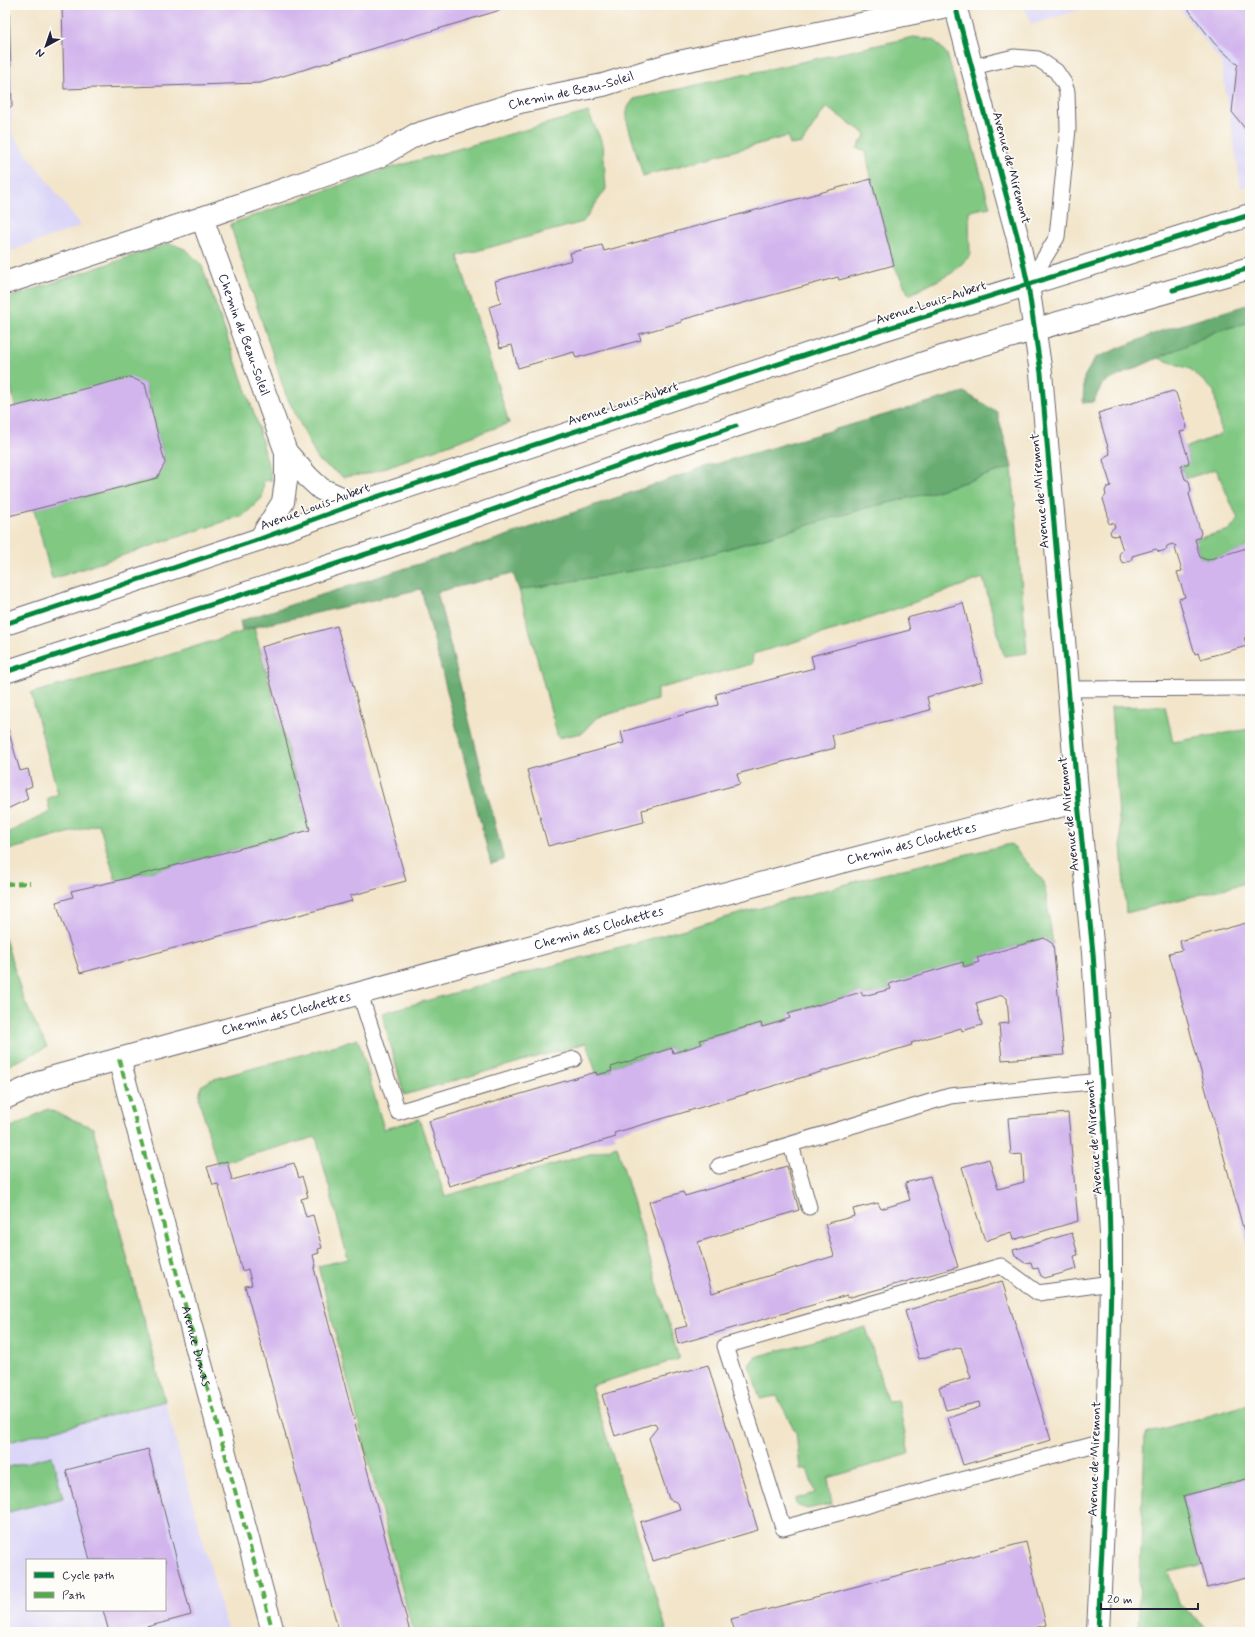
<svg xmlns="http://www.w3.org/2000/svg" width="1255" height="1637" viewBox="0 0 1255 1637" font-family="Mynerve,sans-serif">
	<rect width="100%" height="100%" fill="#fdfcf7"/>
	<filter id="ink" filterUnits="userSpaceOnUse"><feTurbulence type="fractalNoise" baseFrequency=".025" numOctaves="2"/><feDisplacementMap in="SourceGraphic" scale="8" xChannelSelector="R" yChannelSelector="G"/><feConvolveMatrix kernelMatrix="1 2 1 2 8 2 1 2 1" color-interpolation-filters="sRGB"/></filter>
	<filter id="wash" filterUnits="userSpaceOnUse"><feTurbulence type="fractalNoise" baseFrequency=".012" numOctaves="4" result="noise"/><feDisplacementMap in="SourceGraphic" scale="16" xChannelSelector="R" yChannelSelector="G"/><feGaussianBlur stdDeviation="0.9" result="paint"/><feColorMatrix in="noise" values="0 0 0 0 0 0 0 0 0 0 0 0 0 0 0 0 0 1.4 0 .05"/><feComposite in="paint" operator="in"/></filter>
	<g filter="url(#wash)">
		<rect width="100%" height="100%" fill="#f2e5ca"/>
		<path fill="#dbd6f7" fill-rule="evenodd" d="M5,5h6l1,129 69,92 -76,27z
			M1024,5h71l-64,20z
			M1177,5h73v181l-9,2 -20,-126z
			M165,1401l63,231h-223v-189zM27,1560h138v50h-138z"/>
		<path fill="#81c883" stroke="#52755f" d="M914,37l20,3 13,14 43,153 -21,4 1,45 -18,17 -43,22 -15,-30 -23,-86 -5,-28 -9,-3 9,-14 -40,-27 -24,36 -12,2 -2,-9 -145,40 -17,-58 2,-11 6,-8z
			M588,112l15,32 3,45 -23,33 -125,34 51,167 -142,51 -24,3 -25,-17 -32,-65 -56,-171 157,-55z
			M170,243l17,7 15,16 54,153 16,61 -8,1 -2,17 -18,17 -192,64 -18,-70 123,-31 8,-15 -20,-79 -130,23 -10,-50 7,-14 -7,-4v-40z
			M1250,322v221l-8,7 -35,10 -7,-3 -5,-18 35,-9 8,-11 -22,-50 -31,10 -4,-13 7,-2 1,-3 -4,-13 36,-14 -7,-43 -24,-22 -32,-11 59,-27z
			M1012,467l15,186 -23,3 -21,-78 -135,48 -95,28 -1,10 -95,25v11l-61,18 -14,15 -24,5 -39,-148 164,-28 183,-54 67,-16z
			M254,628l56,202 -194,51 -17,-57 -94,27v-17l45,-22 -3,-13 11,-5 -27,-101 112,-30z
			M1165,706l8,36 77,-13v153l-124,31 -15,-206z
			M1011,844l33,38 9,62 -9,-6 -66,20 1,4 -15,5 -1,-4 -74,22 2,4 -28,7 -2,-4 -73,22 2,4 -28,9 -1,-4 -61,17 2,4 -29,9 -1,-5 -61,19 1,4 -15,4 -11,-32 -182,52 -22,-82 508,-141z
			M5,938l18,60 24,49 -42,20z
			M358,1039l26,90 35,-10 26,77 172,-50 62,213 -88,27 76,246h-254l-95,-366 30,-7 -32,-122 -99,27 -18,-65 2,-13 10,-6z
			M48,1109l45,19 72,273 -160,42v-313z
			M866,1327l21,74 11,-1 11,54 -81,24 4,26 -25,5 -11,-4 -1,-6 20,-6 -8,-24h-7l-4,-36 -19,-37 -17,3 -11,-34 6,-8z
			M1250,1404v74l-67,18 18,69 -32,7 9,31 33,29h-73l7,-198z
			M52,1456l11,42 -58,15v-45z"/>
		<path fill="#68ac71" stroke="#456756" d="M1250,304v18l-33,9 -114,52 -10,19 -10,1 1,-26 11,-19 66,-27z
			M964,392l33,20 15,55 -79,25 -67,16 -183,54 -164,28 -6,-17 -76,19 67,268 -13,4 -70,-275 -179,41 -2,-9 260,-83 205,-71z"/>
		<g id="blocks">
			<path fill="#d2b5ed" d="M5,5h4l3,102h-7z
				M62,5h455l-257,78 -196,6z
				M1185,5h65v130l-18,-23 5,-45 1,-2 -24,-22z
				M871,179l23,86 -55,15 -1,-3 -157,43 1,2 -43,12 2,6 -65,18 -2,-6 -56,16 -6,-23 -12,3 -11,-41 12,-4 -6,-22 77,-21 -2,-7 7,-2 25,-6 2,6z
				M130,377l15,7 20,79 -8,15 -152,39v-108z
				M1173,391l3,2 11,34 -2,4 -5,1 9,29 -1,3 -7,2 4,13 4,2 2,10 -2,3 12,39 -2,5 -4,1 5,18 7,3 43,-13v89l-6,2 3,8 -47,13 -2,-6 -3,1 -16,-55 6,-2 -8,-25 5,-1 -7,-23 1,-2 -4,-2 -5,2 -1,4 -7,2 -3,-3 -24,7v2l-2,3 -6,2 -3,-2 -2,-7 4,-4 -5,-15 -4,1 -3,-1 -1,-4 5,-4 -2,-5 -3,2 -2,-2v-7l-5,-16 3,-4 -1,-4 2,-4 4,-1 -8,-26 3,-4 4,-2 -12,-41z
				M963,603l20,78 -56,16 3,13 -98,25 3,13 -98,26 3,10 -98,26 2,12 -96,24 -21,-76 97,-27 -3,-11 97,-27 -2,-11 98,-26 -3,-12 99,-26 -3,-12z
				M337,626l69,255 -56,15 2,5 -272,72 -24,-71 17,-5 -2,-6 45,-10 194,-51 -49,-183z
				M8,729l12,42 8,-2 4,17 -7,3 3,10 -23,11v-80z
				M1250,922v332l-81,-301 13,-3 -2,-9z
				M1044,938l9,6 11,111 -62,5 -3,-36 10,-1 -2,-25 -5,-3 -26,8 6,22 -20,6 -1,-3 -50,15 1,2 -298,88 2,4 -167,49 -20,-65 167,-49 1,3 15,-4 -1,-4 61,-19 1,5 29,-9 -2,-4 61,-17 1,4 14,-4 14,-5 -2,-4 73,-22 2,4 28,-7 -2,-5 74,-22 1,5 15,-5 -2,-4z
				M1068,1113l10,108 -65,19 -2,-8 -26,9 -23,-74 27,-8 9,30 26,-7 -2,-28 -11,1 -3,-37z
				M227,1161l5,19 62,-17 5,15 3,-2 6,21 -7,2 5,18 7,-2 9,33 -4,1 1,4 -6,2 3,12 -2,1 96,364h-71l-94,-346 7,-1 -4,-16 -6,2 -24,-87 -5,1 -6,-18z
				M787,1166l12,44 -101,32 14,51 122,-37 -9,-32 30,-8 -2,-7 25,-6 3,6 29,-9 -5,-17 25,-7 28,91 -111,31v-3l-169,49 -3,-15 12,-3 -38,-124 34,-10 2,4z
				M1072,1233l6,22 -4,1 3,13 -32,9 -4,-2 -3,-8 -5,1 -2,-7 -6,1 -10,-7 -2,-6z
				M1002,1281l49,159 -88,25 -15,-47 32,-11 -1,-5 -33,8 -7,-23 32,-9 -10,-31 -42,12 -14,-48z
				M5,1356l5,16 -5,2z
				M708,1365l50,165 -105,31 -13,-39 40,-13 -2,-6 -9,-4 -20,-61 8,-10 -2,-5 -40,13 -13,-41z
				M148,1449l43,166 -63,17h-19l-6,-22h62v-50h-75l-24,-90z
				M1250,1478v99l-43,11 -24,-92z
				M1026,1542l20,83 -27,7h-284l-4,-13z"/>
		</g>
	</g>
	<g filter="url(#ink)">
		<use href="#blocks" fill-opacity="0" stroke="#6b666d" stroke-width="1"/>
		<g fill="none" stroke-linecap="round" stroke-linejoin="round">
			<defs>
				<path id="service" d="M973,67l41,-10 24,2 18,12 8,12 3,9 1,37 -11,108 -29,48
					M1068,689l182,-1
					M360,994l38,118 176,-53
					M791,1145l18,62
					M719,1166l231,-70 151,-15
					M1107,1441l-324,87 -58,-182 276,-80 37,27 73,-10"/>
				<g id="minor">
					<path d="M955,5l63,234 10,46"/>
					<path id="s1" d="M202,218l84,234v29l-3,21 -23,37"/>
					<path id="s2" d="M5,283l197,-65 178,-62 35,-21 105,-33 83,-17 71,-22 278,-58"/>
					<path d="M286,452l22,25 13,12 34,15"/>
					<path d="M119,1059l154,573"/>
					<path id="s3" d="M5,1098l45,-20 69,-19 699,-191 207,-54 53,-12"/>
				</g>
				<path id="tertiary" d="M1028,285l13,88 37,429 15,151 18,281v49l-4,158 -9,191"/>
				<path id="primary" d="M5,624l255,-85 95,-35 511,-169 384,-120
					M5,672l386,-126 248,-88 321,-107 290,-83"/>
			</defs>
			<use href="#service" stroke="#6b666d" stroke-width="17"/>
			<use href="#minor" stroke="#6b666d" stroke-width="24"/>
			<use href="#tertiary" stroke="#6b666d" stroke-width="24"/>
			<use href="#primary" stroke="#6b666d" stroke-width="24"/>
			<use href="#service" stroke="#fff" stroke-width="15"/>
			<use href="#minor" stroke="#fff" stroke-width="22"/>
			<use href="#tertiary" stroke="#fff" stroke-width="22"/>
			<use href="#primary" stroke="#fff" stroke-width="22"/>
			<g stroke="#53aa46" stroke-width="4" stroke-dasharray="8 4" stroke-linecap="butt">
				<path d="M5,884l25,-1"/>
				<path id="s4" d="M119,1059l154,573"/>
			</g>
			<defs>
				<path id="cycleway" d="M955,5l63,234 10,46 13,88 37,429 15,151 16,243 2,87 -4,158 -9,191
					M1173,290l77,-22
					M5,624l255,-85 95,-35 511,-169 384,-120
					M5,672l386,-126 248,-88 97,-32"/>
			</defs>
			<use href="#cycleway" stroke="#fdfcf7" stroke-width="8"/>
			<use href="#cycleway" stroke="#00873e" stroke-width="5"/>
		</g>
	</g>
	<g text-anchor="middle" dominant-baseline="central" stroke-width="3.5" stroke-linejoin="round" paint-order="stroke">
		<g font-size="13" fill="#22223b" stroke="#fdfcf7">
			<text stroke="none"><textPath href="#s2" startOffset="599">Chemin de Beau-Soleil</textPath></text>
			<text transform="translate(1011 168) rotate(75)">Avenue de Miremont</text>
			<text transform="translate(931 303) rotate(-18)">Avenue Louis-Aubert</text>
			<text stroke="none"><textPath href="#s1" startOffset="124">Chemin de Beau-Soleil</textPath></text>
			<text transform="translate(623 404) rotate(-18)">Avenue Louis-Aubert</text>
			<text transform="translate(1040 491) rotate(-95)">Avenue de Miremont</text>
			<text transform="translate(315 507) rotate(-20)">Avenue Louis-Aubert</text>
			<text transform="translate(1069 814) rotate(-96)">Avenue de Miremont</text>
			<text stroke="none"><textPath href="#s3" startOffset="942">Chemin des Clochettes</textPath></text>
			<text stroke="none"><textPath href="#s3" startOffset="618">Chemin des Clochettes</textPath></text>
			<text stroke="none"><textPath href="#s3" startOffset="294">Chemin des Clochettes</textPath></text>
			<text transform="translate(1094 1137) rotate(-94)">Avenue de Miremont</text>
			<text stroke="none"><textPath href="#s4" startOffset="297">Avenue Dumas</textPath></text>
			<text transform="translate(1095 1459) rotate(-88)">Avenue de Miremont</text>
		</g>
	</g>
	<rect width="1255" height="1637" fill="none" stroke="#fdfcf7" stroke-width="20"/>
	<rect x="26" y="1559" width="140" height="52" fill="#fdfcf7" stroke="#a5a5ac"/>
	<rect x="34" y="1572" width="20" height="6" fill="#00873e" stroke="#a5a5ac"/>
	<text x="62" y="1579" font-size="12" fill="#22223b">Cycle path</text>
	<rect x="34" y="1592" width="20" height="6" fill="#53aa46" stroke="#a5a5ac"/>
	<text x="62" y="1599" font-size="12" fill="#22223b">Path</text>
	<g transform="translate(46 46) rotate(220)" stroke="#fdfcf7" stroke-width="3" paint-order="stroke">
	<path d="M0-3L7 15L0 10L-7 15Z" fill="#22223b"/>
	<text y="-6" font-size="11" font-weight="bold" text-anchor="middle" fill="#22223b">N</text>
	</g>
	<path d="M1101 1603v6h97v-6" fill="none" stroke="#22223b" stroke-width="2"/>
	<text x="1107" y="1603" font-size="12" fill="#22223b" stroke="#fdfcf7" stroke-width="3" paint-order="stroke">20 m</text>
</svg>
